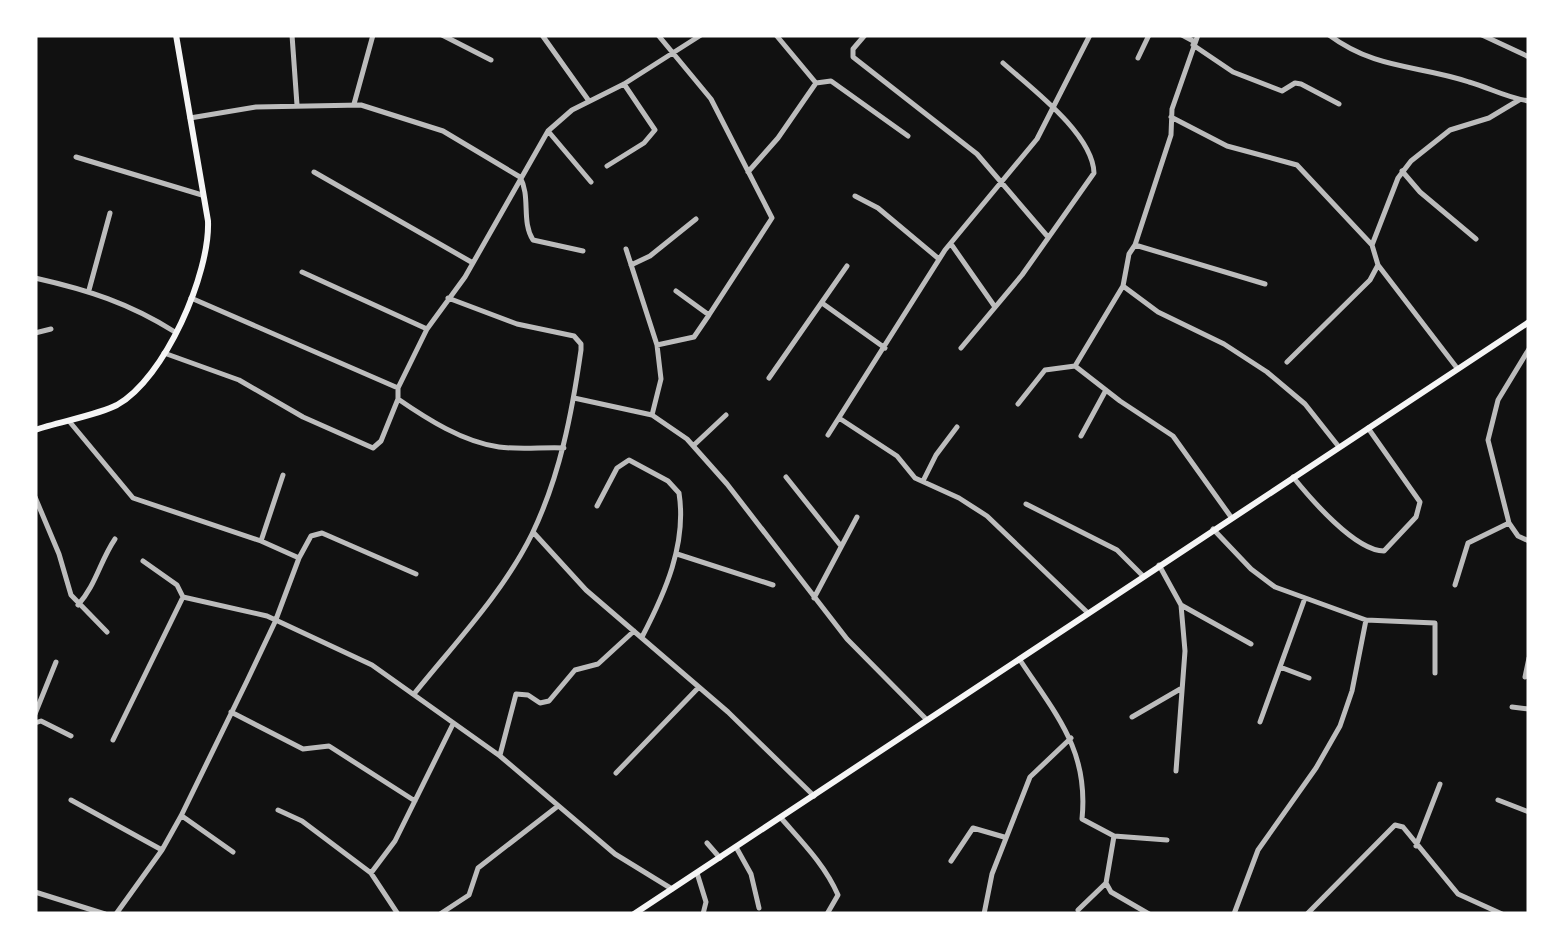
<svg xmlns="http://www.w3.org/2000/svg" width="1564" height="949" viewBox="0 0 1564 949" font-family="Inter,sans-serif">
	<rect width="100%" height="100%" fill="#111"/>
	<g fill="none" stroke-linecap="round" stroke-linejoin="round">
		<path stroke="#bcbcbc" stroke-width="5" d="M292,35l5,70
			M442,35l49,25
			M542,35l47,66
			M658,35l53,64 61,119 -63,97 -33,-24
			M776,35l40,48
			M865,35l-12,14v8l124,97 71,83
			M1182,35l13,7
			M1329,35c47,35 90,30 140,47 21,6 38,16 60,19
			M1482,35l47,22
			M1193,45l40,27 49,19 13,-8 6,1 38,20
			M1138,58l11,-23
			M354,104l19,-69
			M1171,117l56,29 70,19 75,80
			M190,118l66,-11 105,-2 82,26 77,46c11,20 1,44 13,63l50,11
			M548,131l43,51
			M76,157l126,38
			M607,166l37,-23 11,-13 -31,-46
			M1402,171l18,21 56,47
			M314,172l159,91
			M748,172l30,-34 38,-55 15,-2 77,55
			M855,196l23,12 61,51
			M951,244l44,63
			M1135,245l130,39
			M626,249l31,96 4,34 -9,36
			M631,265l19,-9 46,-37
			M302,272l125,57
			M35,278c53,12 94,25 140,54
			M1123,286l35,26 66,32 43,28 38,32 34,43
			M89,290l21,-77
			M191,298l207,90v11c29,20 65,43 101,48 21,3 44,0 65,1
			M822,303l63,45
			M35,333l16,-4
			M657,345l37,-8 15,-22
			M961,348l61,-73 72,-102c-1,-39 -63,-85 -91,-110
			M1529,349l-31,51 -10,40 21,83 9,13 11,5
			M164,353l75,27 64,37 70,31 8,-7 17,-42
			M1287,362l83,-82 8,-15
			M1075,366l48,-80 6,-32 6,-9 36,-110 1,-26 26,-74
			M1457,368l-79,-103 -6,-20 26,-67 13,-17 39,-31 39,-12 30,-18
			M769,378l78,-112
			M398,388l29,-59 38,-52 83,-146 24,-21 52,-26 77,-49
			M574,398l78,17 35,24 40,45 120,155 80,81
			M1018,404l27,-34 30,-4 45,35 53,35 58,81
			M839,418l58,38 18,22 44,20 28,18 101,97
			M69,421l64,77 128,43 38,17
			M828,435l117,-185 92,-111 53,-104
			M1081,436l25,-46
			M694,445l32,-30
			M786,477l55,69
			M1293,477c17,21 62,74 91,74l32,-34 4,-15 -52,-74
			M923,481l13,-26 21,-28
			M35,497l24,57 12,41 36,37
			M1026,504l91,46 26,26
			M597,506l20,-38 12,-8 39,21 11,12c8,51 -14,100 -37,144
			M1213,529l38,40 24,18 91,33 69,3v50
			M533,532l53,58 142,122 86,84
			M261,541l22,-66
			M677,554l96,31
			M143,561l34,24 6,12 84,19 105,49 128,91 115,98 57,35
			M1159,565l22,40 70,39
			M1455,585l13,-42 41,-20
			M814,598l43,-81
			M78,605c18,-20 22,-44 37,-66
			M1020,660c36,55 69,90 62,159l32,17 53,4
			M1280,667l29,11
			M1525,677l4,-19
			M414,694c41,-51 89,-101 118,-160 28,-58 40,-121 49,-184v-6l-7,-8 -57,-12 -69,-26
			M1512,707l17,2
			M231,712l72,37 26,-3 86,55
			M35,714l21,-52
			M1132,717l50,-29
			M1260,722l45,-124
			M35,723l6,-2 30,15
			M113,740l70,-143
			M500,755l16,-61 12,1 12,8 9,-2 26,-31 23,-6 36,-33
			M1176,771l9,-120 -4,-46
			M616,773l83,-86
			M71,800l91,50
			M1498,800l31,12
			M278,810l24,11 69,52 27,41
			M182,816l51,36
			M781,818c21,24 44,47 57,77l-11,19
			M1114,836l-8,47 5,9 38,22
			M707,843l13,15
			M1416,846l24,-62
			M736,847l15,27 8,34
			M951,861l22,-33 31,9
			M371,873l24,-32 58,-117
			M697,873l9,29 -3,12
			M35,892l70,22
			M1078,910l28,-27
			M116,914l46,-64 19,-34 66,-135 28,-59 24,-64 12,-22 11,-3 94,41
			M440,914l29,-19 9,-27 80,-62
			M984,914l8,-40 38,-97 41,-39
			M1234,914l24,-64 58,-82 24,-42 12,-35 14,-71
			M1307,914l88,-89 8,2 55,67 44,20"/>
		<path stroke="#f5f5f5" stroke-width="6" d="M35,430c23,-8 63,-15 82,-25 48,-27 93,-131 91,-184l-32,-186
			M634,914l895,-592"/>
	</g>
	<rect width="1564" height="949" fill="none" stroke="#ffffff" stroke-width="75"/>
</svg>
